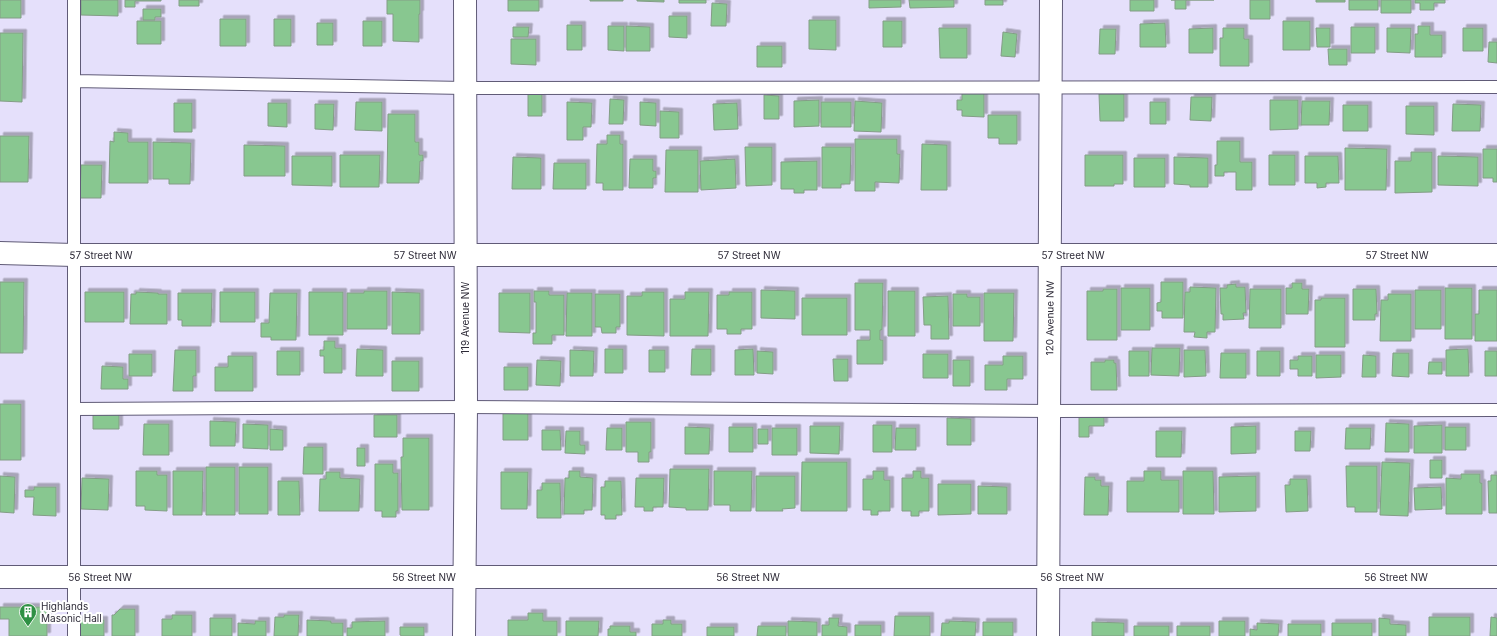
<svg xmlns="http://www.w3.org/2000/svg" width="1497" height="636" viewBox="0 0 1497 636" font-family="Inter,sans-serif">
	<defs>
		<filter id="shadow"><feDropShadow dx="3.5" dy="-3.5" stdDeviation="0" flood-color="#0004"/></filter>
	</defs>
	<rect width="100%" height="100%" fill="#e5e0fb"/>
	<path fill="#88c790" stroke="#839d86" filter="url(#shadow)" d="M0,0h21v18h-21z
		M81,0h37v16l-37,-1z
		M125,0h36v1h-26v6h-10z
		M179,0h20v6h-20z
		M387,0h33v14h-1v28l-26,-1v-27h-6z
		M508,0h31v11h-31z
		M590,0h33v1h-33z
		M637,0h27v2l-27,-1z
		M679,0h27v3h-27z
		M869,0h32v7l-32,1z
		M909,0h45v7l-44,1z
		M985,0h18v5h-18z
		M1130,0h24v11h-24z
		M1171,0h43h-28v9h-11v-9z
		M1250,0h20v19h-20z
		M1316,0h29v2h-29z
		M1349,0h29v10h-29z
		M1381,0h30v13h-30z
		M1415,0h30v3h-11v7h-14v-7h-5z
		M712,3l15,1 -1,22h-15z
		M143,9h18v8h-6v3h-12z
		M669,16h18v22l-18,-1z
		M220,19h26v27h-26z
		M274,19h17v27h-17z
		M809,20h27v30l-27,-1z
		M137,21h24v23h-24z
		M363,21h19v25h-19z
		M883,21h19v26h-19z
		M1283,21h27v29h-27z
		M317,23h16v22h-16z
		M1165,23l1,24h-26v-23z
		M567,25h15v25h-15z
		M608,26h16v25l-16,-1z
		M626,26l24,1v24h-24z
		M1418,26h12v9h12v22h-27v-23h3z
		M513,27h16l-1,10h-15z
		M1351,27h24v26h-24z
		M939,28h28v30h-27z
		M1213,28v25h-24v-24z
		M1223,28h21v11h5v27h-29v-28h3z
		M1316,28h14v19h-13z
		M1387,28h24l-1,25 -23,-1z
		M1463,28h20v23h-20z
		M1100,29h16l-1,25h-16z
		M1003,32l14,2 -2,23 -14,-1z
		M0,33h23l-1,69 -22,-1z
		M511,39h25v26l-25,-1z
		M1489,42h8v21l-9,-1z
		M757,46h25v21h-25z
		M1328,49h19v16h-18z
		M528,92l14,1v23h-14z
		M962,93h22v24l-22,-1v-6h-5v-10h5z
		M1099,94h25v27h-24z
		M764,95l15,1v23h-15z
		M1191,97h21l-1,24 -21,-1z
		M610,99l14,1 -1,24h-14z
		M819,100v26l-25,1v-26z
		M1270,100h28v29l-28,1z
		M855,101l27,2 -1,29 -27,-1z
		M1302,101h28l-1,24h-28z
		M356,102h26v29l-27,-1z
		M567,102l25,1 -1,24h-8v13h-16z
		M640,102l16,1v23l-16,-1z
		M821,102h30v25h-30z
		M1150,102h16v22h-16z
		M174,103h18v29h-18z
		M268,103h19v24l-19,-1z
		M737,103l1,26 -24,1 -1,-26z
		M315,104h19l-1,26 -18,-1z
		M1453,104l28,1 -1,26h-28z
		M1343,105h25v26h-25z
		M1406,106h28v29l-28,-1z
		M660,111l19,1v26h-19z
		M388,114h27v28h4v13h4v6h-3l-1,22h-32z
		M988,115h29v29h-18v-6h-11z
		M114,132l14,1v9h20v41h-39l1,-42 4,1z
		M607,135h13v9h3v46h-20v-7h-7l1,-39h10z
		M0,136h29l-1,46h-28z
		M855,139h42v15h3l-1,29 -24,-1v9h-20z
		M1217,141h23v21h12v28h-16v-18h-12v4h-9v-11h2z
		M153,142l38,1 -1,41h-21v-5h-16z
		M922,144l25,1v45h-26z
		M244,145l41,1v30h-41z
		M745,147h27v38l-26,1z
		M822,147h29l-1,37h-9v4h-19z
		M1345,148l42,1 -1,41h-41z
		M1483,149h14v33h-4v-4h-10z
		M666,150h32v42h-33z
		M1411,152h21v40l-37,1v-32h16z
		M340,155h40l-1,32h-39z
		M1085,155h38v29h-9v2h-29z
		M1269,155h26v30h-26z
		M292,156h40v30l-40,-1z
		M1305,156h33l1,27h-13v4l-9,1v-5h-12z
		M1438,156l40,1v29l-40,-1z
		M513,157l28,1v31h-29z
		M1174,157l34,1v29h-18v-2l-16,-1z
		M1134,158h31v29h-31z
		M630,159h23v12h3v7h-3v10h-24z
		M735,159l1,29 -35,2 -1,-29z
		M817,161v29h-13v3h-10v-4h-13v-27z
		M554,163h32v26h-33z
		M81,165h21l-1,33h-21z
		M0,282h24l-1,71h-23z
		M1161,282h22v36h-21v-7h-5v-8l4,-1z
		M855,283h28l-1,47h-2v10h3v24h-26v-24h13v-10h-15z
		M1292,283h10v6h7l-1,25h-22v-26h6z
		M1236,284v3h9l1,26h-3l1,6 -21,1v-6h-2l-1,-26h7v-3z
		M1190,287l26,1 -1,44h-8v6l-13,-1 1,-5h-11l1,-40h5z
		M1121,288h29v42h-29z
		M1445,288h27v51h-27z
		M1103,289h14v51h-30v-49h16z
		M1250,289h31v39h-32z
		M1353,289h23l1,25h-2v6h-22z
		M761,290l34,1v28l-34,-1z
		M1415,290h26v39h-26z
		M1479,290h18v51h-22v-27h4z
		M364,291h23v38h-40v-36h17z
		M534,291h15v4h15v40h-12v9h-19v-11h3v-31h-2z
		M888,291h27v45h-27z
		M85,292h39v30h-39z
		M136,292l22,1v1h9v30h-37l1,-30h5z
		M220,292h35v30h-35z
		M309,292h34v43h-34z
		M392,292l28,1v41h-28z
		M642,292h22v44l-37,-1v-39h15z
		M685,292h24l-1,44h-38v-37h15z
		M729,292h23v37h-11v5h-14v-5h-10v-34h12z
		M178,293h34l-1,33h-29v-6h-4z
		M270,293h27l-1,47h-25v-3h-10v-14h8z
		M499,293h31v40l-31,-1z
		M567,293h25v43h-26z
		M984,293h30l-1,48h-29z
		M595,294h25v33h-4v6h-14l-1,-6h-6z
		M953,294h14v3h13v29h-27z
		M1388,294h23v47h-31l1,-41h7z
		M948,296l1,43h-18v-14h-7l-1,-28z
		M802,298h45v37h-45z
		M1321,298h24v49h-30v-47h6z
		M324,341h11v7h7v25h-18v-17h-4v-6h4z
		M1152,348h28l-1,28 -28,-1z
		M357,349l26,1v26h-27z
		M605,349h18v24h-18z
		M692,349h19v26h-20z
		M753,349l1,26h-19v-25z
		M1468,349l1,27h-23v-26z
		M175,350h21v26h-3v15h-20z
		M570,350l24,1 -1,25h-23z
		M649,350h16v22h-16z
		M1184,350h21l1,26 -22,1z
		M277,351h23v24h-23z
		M757,351l16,1v22l-16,-1z
		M1129,351h20v25h-20z
		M1257,351h23v25h-23z
		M1485,351h12v25h-12z
		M1221,353h25v25h-26z
		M1393,353h16v24l-17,-1z
		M129,354h23v22h-23z
		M923,354h25v24h-25z
		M1316,355h25v22l-25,1z
		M1363,355l13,1v21h-14z
		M228,356h25v35h-38v-24h13z
		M1003,356h20v23h-16v11h-22v-25h18z
		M1298,356h14v20h-14v-7h-8v-9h8z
		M833,359h15v22h-14z
		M537,360l24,1 -1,25 -24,-1z
		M953,360h17v26h-17z
		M1105,360h9v3h2l1,27h-26v-28h14z
		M392,361h27v30h-27z
		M1429,362h13v12h-14z
		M102,366l21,1v12h5v10h-27z
		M504,367h24v23h-24z
		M0,404h21v56h-21z
		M93,412h26v17h-26z
		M503,412h25v28h-25z
		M1079,412h25v14h-15v11h-10z
		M374,415h23v22h-23z
		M947,418l24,1v26h-24z
		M210,421l26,1 -1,24h-25z
		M626,422h25v30h-2v10h-11v-10h-12z
		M1386,423l23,1v28h-24z
		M144,424h25v31h-26z
		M243,424l25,1v24l-25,-1z
		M873,425h19v27h-19z
		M1442,425v28h-28v-27z
		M810,426h30l-1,28 -29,-1z
		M1256,426v27l-25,1v-27z
		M685,427l25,1 -1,26h-24z
		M729,427h24v25h-24z
		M1445,427h21v23h-21z
		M607,428h15v22h-16z
		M772,428h25v27h-25z
		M896,428h20v22h-21z
		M1346,428h25l-1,21h-25z
		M270,429l13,1v20h-13z
		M758,429h10v15h-10z
		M542,430h18l1,20h-19z
		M566,431h14v14h5v9l-20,-1z
		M1156,431h26l-1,26h-25z
		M1295,431h16l-1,20h-15z
		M403,438h26v72h-27l-1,-53h2z
		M304,447h19v27h-20z
		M357,448h8v18h-8z
		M1430,460h12v18h-12z
		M802,462h45v49h-46z
		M1382,462l28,1 -2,53 -28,-1z
		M375,464h18v9h5v38h-2v6h-14v-6h-7z
		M1346,466h31v46h-22v-5h-8z
		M206,467h29v48h-29z
		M239,467h29v47h-29z
		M670,469h39l-1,41h-22v-2l-17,-1z
		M136,471h21v4h10v36l-22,-1v-4h-9z
		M173,471h30l-1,44h-29z
		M569,471h11v6l13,1 -1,32h-8v4h-20l1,-36h4z
		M714,471h38l-1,40h-21v-6h-16z
		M873,471h11v9h6v31h-12v4h-7v-5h-8v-31h10z
		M913,471h8v7h8v33h-10v5h-8v-5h-9v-33h11z
		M1144,471h17v9h18v32h-52v-31h17z
		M1183,471h30l1,43h-31z
		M326,472h14v6l20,1 -1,32h-40l1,-32h6z
		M501,472h27l-1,37h-26z
		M1461,474h19v9h2v31h-36v-36l15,1z
		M1491,475h6v38h-8l-1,-32h3z
		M0,476l15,1 -1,36 -14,-1z
		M756,476h39v32l-13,1 1,2h-27z
		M1256,476v35l-37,1v-35z
		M1085,477h10v3h6v6h8l-1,29h-24z
		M82,478l27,1 -1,31 -27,-1z
		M636,478h28l-1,29h-10v4h-9v-4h-9z
		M1290,479h17l1,32 -22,1 -1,-27h5z
		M278,481h21l1,34h-22z
		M605,481h16l1,34h-6v4h-11v-4h-4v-28h4z
		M542,483h18l1,35h-24v-28h5z
		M938,484h33v30l-33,1z
		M978,486l29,1v27h-29z
		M34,487h22v29l-23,-1 1,-18h-9v-7h9z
		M1441,487l1,22 -27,1 -1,-22z
		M0,607h47v29h-38v-17h-9z
		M120,609h15v27h-23v-21h2z
		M528,613h15v8h14v15h-49v-16h20z
		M172,615h20v21h-30v-17h10z
		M284,615h15l-1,21h-24l1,-19h9z
		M895,616h35v20h-36z
		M1429,617h41v19h-41z
		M1491,617l6,1v18h-7z
		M210,618h22v18h-22z
		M829,618h10l-1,8 9,1v9h-25v-11h7z
		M1379,618l11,1v5l16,1v11h-27z
		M78,620h26v16h-26z
		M307,620l24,1v2h12v13h-36z
		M663,620h8v4h11v12h-30v-12h11z
		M255,621h11v15h-28v-13l17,1z
		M385,621v15h-38v-8h5v-6z
		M566,621h33l-1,15h-32z
		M788,621l29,1v14h-29z
		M949,621l27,1 -1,14h-34l1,-13h7z
		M1219,621h26v15h-26z
		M983,622h30v14h-30z
		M1092,622l32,1v13h-32z
		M1257,623l22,1 -1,12h-28v-7l7,1z
		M1332,623h40v13h-40z
		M1288,624h33v12h-33z
		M855,625h26v11h-26z
		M610,626h20v6h6v4h-28v-7h2z
		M758,626h28v10h-29z
		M1134,626h35v10h-35z
		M1177,626h33v10h-33z
		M400,627h24v9h-22l-2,-1z
		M707,627h27v9h-27z"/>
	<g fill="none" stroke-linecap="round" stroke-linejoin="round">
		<defs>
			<path id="service" d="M74,0v636
				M74,81l391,7 1032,-1
				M74,409l392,-2 583,4 448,-1"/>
			<g id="minor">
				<path id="s1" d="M0,253l74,2h1423"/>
				<path id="s2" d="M0,577h1497"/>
				<path d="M464,636l2,-229 -1,-407"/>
				<path id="s3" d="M1048,636l3,-636"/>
			</g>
		</defs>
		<use href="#service" stroke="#605b77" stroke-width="14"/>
		<use href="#minor" stroke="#605b77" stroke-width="24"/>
		<use href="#service" stroke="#fff" stroke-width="12"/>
		<use href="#minor" stroke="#fff" stroke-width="22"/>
	</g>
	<defs>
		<symbol id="building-pin" viewBox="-11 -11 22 30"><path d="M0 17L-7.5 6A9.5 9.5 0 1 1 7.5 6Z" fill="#2e9044" stroke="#fff"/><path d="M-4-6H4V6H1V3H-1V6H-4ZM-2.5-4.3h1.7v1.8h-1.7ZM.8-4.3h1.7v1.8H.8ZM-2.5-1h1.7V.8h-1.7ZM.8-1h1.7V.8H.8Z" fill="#fff"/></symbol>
	</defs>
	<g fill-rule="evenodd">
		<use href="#building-pin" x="18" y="602" width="20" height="27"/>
	</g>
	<g text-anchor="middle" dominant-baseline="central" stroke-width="4" stroke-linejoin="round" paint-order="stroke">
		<g font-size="10" fill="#2d2a37" stroke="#fff">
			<text stroke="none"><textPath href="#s1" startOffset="101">57 Street NW</textPath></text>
			<text stroke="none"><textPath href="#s1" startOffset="425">57 Street NW</textPath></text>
			<text stroke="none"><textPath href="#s1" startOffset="749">57 Street NW</textPath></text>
			<text stroke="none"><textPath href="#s1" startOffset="1073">57 Street NW</textPath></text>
			<text stroke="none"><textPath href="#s1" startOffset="1397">57 Street NW</textPath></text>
			<text transform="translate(465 318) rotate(-90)">119 Avenue NW</text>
			<text stroke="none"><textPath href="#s3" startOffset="318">120 Avenue NW</textPath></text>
			<text stroke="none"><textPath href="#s2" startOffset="1072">56 Street NW</textPath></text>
			<text stroke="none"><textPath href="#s2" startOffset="748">56 Street NW</textPath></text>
			<text stroke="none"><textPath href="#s2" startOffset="1396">56 Street NW</textPath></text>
			<text stroke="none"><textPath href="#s2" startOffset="100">56 Street NW</textPath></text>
			<text stroke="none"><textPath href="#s2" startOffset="424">56 Street NW</textPath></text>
		</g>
		<g font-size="10" fill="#2d2a37" stroke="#fff" text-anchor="start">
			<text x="41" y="606">Highlands<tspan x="41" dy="12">Masonic Hall</tspan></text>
		</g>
	</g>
</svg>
